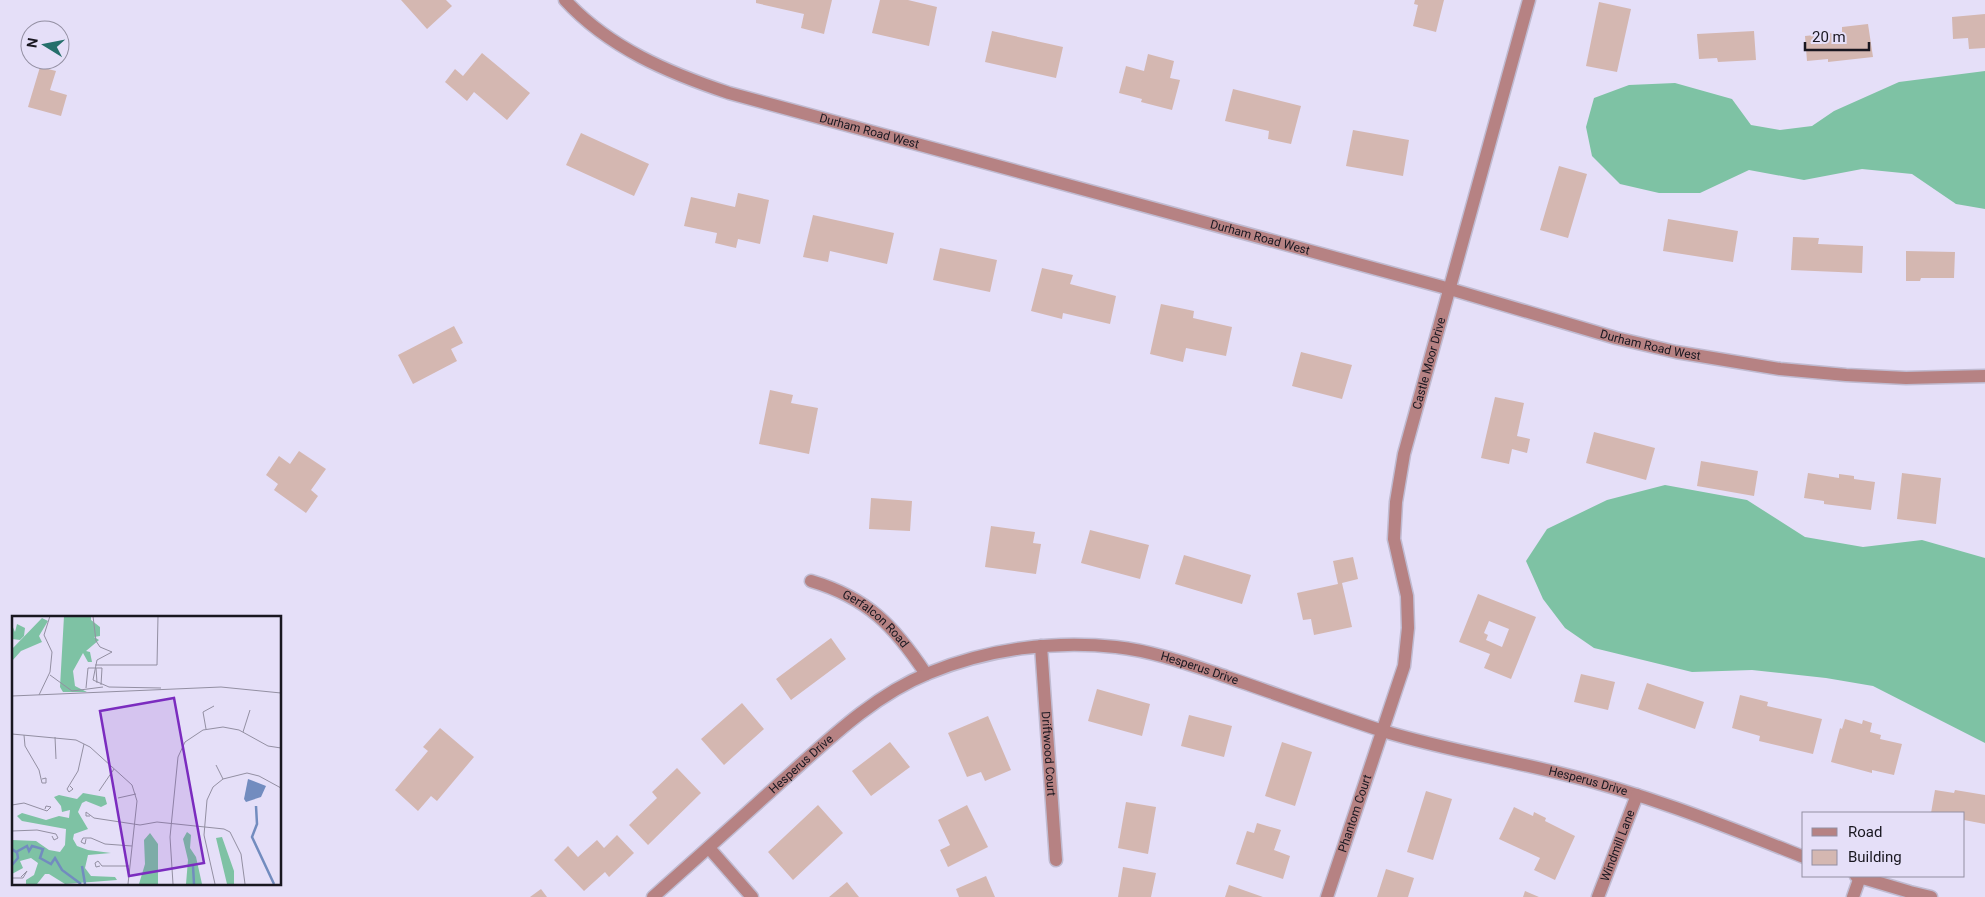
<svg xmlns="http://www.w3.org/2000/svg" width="1985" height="897" viewBox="0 0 1985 897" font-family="Roboto,sans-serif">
	<rect width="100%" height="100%" fill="#e5dff8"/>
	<path fill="#7ec2a4" d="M1985,71v138l-29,-5 -44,-30 -50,-5 -58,11 -55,-10 -49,23h-41l-39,-9 -28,-28 -6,-29 8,-29 35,-13 46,-2 57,16 19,26 29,5 32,-4 22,-15 65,-29z
		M1665,485l82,15 58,37 58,10 59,-7 63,18v185l-112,-57 -47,-8 -74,-8 -60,2 -98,-24 -29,-20 -22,-29 -17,-38 21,-32 60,-29z"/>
	<path fill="#d4b7b1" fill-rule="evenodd" d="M401,0h45l6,6 -25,23z
		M756,0h76l-8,34 -23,-6 3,-14 -48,-11z
		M880,0h28l29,7 -8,39 -57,-13z
		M1415,0h29l-8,32 -23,-6 5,-21 -4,-1z
		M1599,2l32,7 -14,63 -31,-6z
		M1985,14v34l-16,1 -1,-11 -15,1 -1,-22z
		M1868,24l5,33 -45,5v-3l-21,2 -2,-25 37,-4v-5z
		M992,31l71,16 -7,31 -71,-16z
		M1754,31l2,29 -38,2 -1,-4 -18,1 -2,-25z
		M482,53l48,40 -23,27 -33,-28 -7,9 -22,-19 10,-13 8,7z
		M1148,54l26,7 -4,17 10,2 -8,30 -31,-8 1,-3 -23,-6 7,-27 18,5z
		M40,67l16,4 -6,19 17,5 -6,21 -33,-9z
		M1233,89l68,17 -10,38 -23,-5 1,-8 -44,-10z
		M1353,130l56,10 -6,36 -57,-10z
		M581,133l68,31 -15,32 -68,-31z
		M1559,166l28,8 -19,64 -28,-8z
		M738,193l31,7 -9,44 -22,-5 -2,9 -21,-5 2,-10 -33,-7 7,-29 44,10z
		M813,215l81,18 -7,31 -57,-13 -2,11 -25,-5z
		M1668,219l70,12 -5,31 -70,-11z
		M1793,237l26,1 -1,6 45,2 -1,27 -71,-3z
		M940,248l57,12 -7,32 -57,-12z
		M1906,251l49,1 -1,26h-33l-1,3h-14z
		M1042,268l31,7 -3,9 46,12 -6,28 -47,-11 -1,6 -31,-8z
		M1161,304l33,7 -1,7 39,9 -6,29 -40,-8 -3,14 -33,-8z
		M454,326l9,17 -12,6 6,12 -44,23 -15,-29z
		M1301,352l51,13 -10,34 -50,-13z
		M770,390l23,5 -2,8 27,5 -9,46 -50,-10z
		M1495,397l29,6 -7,33 13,3 -3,14 -15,-4 -3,15 -28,-6z
		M1594,432l61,16 -9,32 -60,-17z
		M299,451l27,18 -15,21 7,6 -12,17 -32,-23 4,-6 -12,-9 13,-19 11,8z
		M1701,461l57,10 -4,25 -57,-10z
		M1808,473l31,5v-4l15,2v3l21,3 -4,28 -47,-6v-3l-20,-3z
		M1902,473l39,5 -5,46 -39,-5z
		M871,498l41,3 -2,30 -41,-2z
		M991,526l44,6 -2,11 8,1 -5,30 -51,-7z
		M1090,530l59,15 -9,34 -59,-16z
		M1184,555l67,20 -9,29 -67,-20z
		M1353,557l5,22 -16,4 10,44 -38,8 -3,-16 -8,1 -6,-27 41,-9 -5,-23z
		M1478,594l58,23 -25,62 -27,-11 6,-14 -31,-12zM1489,621l20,8 -7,18 -16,-7 2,-5 -4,-2z
		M831,638l15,21 -55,41 -15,-21z
		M1581,674l34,8 -7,28 -34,-8z
		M1647,683l57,19 -9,27 -57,-20z
		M1097,689l53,15 -8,32 -54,-15z
		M1740,695l28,7 -1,4 55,13 -9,35 -54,-13 1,-5 -28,-8z
		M742,703l22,26 -40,36 -23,-26z
		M1189,715l43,11 -8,31 -43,-11z
		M988,716l23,54 -26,11 -4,-9 -14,5 -19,-44z
		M1845,719l17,5 1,-4 9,3 -2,9 11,3 -1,4 22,5 -8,31 -22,-5v3l-41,-11 9,-34 2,1z
		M440,728l34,29 -37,44 -6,-5 -13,15 -23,-21 33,-39 -5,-4z
		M890,742l20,25 -39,29 -19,-25z
		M1282,742l30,10 -17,54 -30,-10z
		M677,768l24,25 -53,52 -19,-20 28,-27 -5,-6z
		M1935,790l19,3 1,-3 30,5v29l-21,-4v-7h-33z
		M1426,791l26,8 -19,61 -26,-8z
		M1126,802l30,5 -8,47 -30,-6z
		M818,805l25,28 -50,47 -25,-28z
		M967,805l21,42 -40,20 -8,-17 10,-5 -12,-25z
		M1514,807l19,9 1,-4 12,6 -1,3 30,15 -20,44 -21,-10 6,-12 -41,-19z
		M1257,823l24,7 -7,20 16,6 -7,23 -47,-15 11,-33 7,2z
		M617,835l17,18 -25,24 -4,-5 -21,19 -30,-31 14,-14 10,11 19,-17 7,8z
		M1123,867l33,6 -5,24h-33z
		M1386,869l28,9 -6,19h-31z
		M986,876l9,21h-36l-3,-8z
		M847,882l12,15h-30z
		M1229,885l34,12h-38z
		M541,889l6,8h-17z
		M1525,891l14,6h-16z"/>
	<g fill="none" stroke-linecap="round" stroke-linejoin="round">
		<defs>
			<g id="street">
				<path id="s1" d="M565,0c44,48 104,73 164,93l721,196 166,49 60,14 104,17 66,6 60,3 79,-2"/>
				<path id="s2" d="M811,581c57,17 83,45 115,93"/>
				<path id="s3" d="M1041,646l15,214"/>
				<path d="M709,848l43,49"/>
				<path d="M1856,876l54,16 21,5"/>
				<path id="s4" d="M653,897c43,-38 85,-76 128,-115 45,-40 91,-86 148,-109 59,-24 124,-33 187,-26 38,4 75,18 111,30 52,18 104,37 156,54 59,18 120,28 180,43 83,20 162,52 241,83"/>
				<path id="s5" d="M1327,897l77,-231 4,-38 -1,-32 -13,-57 2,-37 8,-48 125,-454"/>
				<path id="s6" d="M1598,897l39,-102"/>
				<path d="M1853,897l7,-20"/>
			</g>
		</defs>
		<use href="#street" stroke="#c0bbd1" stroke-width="15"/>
		<use href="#street" stroke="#b68283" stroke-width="12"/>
	</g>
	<g text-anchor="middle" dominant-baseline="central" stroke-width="4" stroke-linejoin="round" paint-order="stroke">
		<g font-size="12" fill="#191720" stroke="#e5dff8">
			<text stroke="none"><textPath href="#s1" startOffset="336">Durham Road West</textPath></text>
			<text stroke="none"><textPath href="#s1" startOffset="741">Durham Road West</textPath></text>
			<text stroke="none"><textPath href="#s1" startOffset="1146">Durham Road West</textPath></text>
			<text stroke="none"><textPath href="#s5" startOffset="552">Castle Moor Drive</textPath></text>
			<text stroke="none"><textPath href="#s2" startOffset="76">Gerfalcon Road</textPath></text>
			<text stroke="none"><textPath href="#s4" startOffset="634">Hesperus Drive</textPath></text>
			<text stroke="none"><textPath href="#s3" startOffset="108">Driftwood Court</textPath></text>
			<text stroke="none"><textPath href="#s4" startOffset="199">Hesperus Drive</textPath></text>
			<text stroke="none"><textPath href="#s4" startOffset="1039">Hesperus Drive</textPath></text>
			<text stroke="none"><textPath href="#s5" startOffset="88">Phantom Court</textPath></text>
			<text stroke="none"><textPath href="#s6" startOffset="55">Windmill Lane</textPath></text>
		</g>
	</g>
	<g transform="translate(12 616)">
		<rect width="269" height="269" fill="#e5dff8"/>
		<path d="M52,0h27v4l9,7v9l-6,1 5,3 -13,11 4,1 2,10h-4l-5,-9 -10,18 2,15 12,6h-24l-3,-5zM30,2l6,3 -9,15 3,6 -21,9 -9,10v-12zM5,8l8,4 -1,8 -4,4 -8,-1v-14l3,7zM71,177l22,4 2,7 -6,3 -15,-6 -4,2 -4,9 10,17 -14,5 -1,5 4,7 11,4 23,3 -23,2 -3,13 6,8 24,1 2,3 -52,4 -16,-10h-4l-8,10h-11v-4l8,-5 4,-12 -7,-5 -11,3 3,7 -11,6v-34l24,1 13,9 11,2 5,-7 1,-16 -44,-8 -5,-5 5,-3 24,7 13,-4 10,2 1,-8 -8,2 -1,-6 -7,-9 5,-2 18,4zM175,216l4,3 -1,13 6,9 6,27h-16l2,-24 -5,-21zM138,217l8,11v40h-19l6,-20 -1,-24zM210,221l12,34v13h-7l-11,-46z" fill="#7ec2a4"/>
		<path d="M236,163l18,7 -5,11 -15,5 -2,-3z" fill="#728cbf"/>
		<path fill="none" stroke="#728cbf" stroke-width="2.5" d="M244,190l1,18 -5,13 22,47M0,233l4,3 11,-6 2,5 3,-5 11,3 -3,9 11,6 4,-6 7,12 19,14M0,249l6,-7 -1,-6M70,250l3,18M181,250l1,18"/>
		<path fill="none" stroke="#938fa2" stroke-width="1" d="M81,0l3,25 4,6 12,5 -15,8 -4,20 16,7 52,1M83,49h62l1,-49M84,52h6l-1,17M38,59l22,16 31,-4M74,72l2,-20h8l1,15M27,79l11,-23 2,-20 -8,-17 6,-19M0,80l209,-9 60,6M194,113l-3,-17 11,-6M231,116l7,-22M0,118l64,6 14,7 42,38 5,16 -9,83M12,119l1,11 14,24 3,13h4v-5l-4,1M43,121l1,22M204,149l7,14M58,170l3,3 -4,3 -2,-3 11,-18 6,-27M87,175l15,-22M106,182l18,-4M0,189l12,-2 23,8 4,-4 -5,-1 -1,3M78,200h-4v-4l8,6 46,7 17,-3 67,7 6,3 11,22 4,30M0,215l25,-1 19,4 2,4 -4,2 -2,-4M74,223l-1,5 -4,-2 2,-4h8l14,6 27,2M88,250l-4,1 -1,-4 3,-2 4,5h27M0,262h11l4,-7 -6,6M161,268l-3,-47 8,-80 7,-15 18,-12 20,-3 16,3 29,16 13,2M203,268l-11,-49 3,-35 6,-13 10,-8 24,-6 12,3 22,12"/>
		<path fill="#7b2cbf" fill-opacity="0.15" stroke="#7b2cbf" stroke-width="2.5" d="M162,82l30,165 -75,13 -29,-165z"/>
		<rect width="269" height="269" fill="none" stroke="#191720" stroke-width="2.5"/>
	</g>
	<rect x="1802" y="812" width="162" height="65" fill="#e5dff8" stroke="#938fa2"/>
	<rect x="1812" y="828" width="25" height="8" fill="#b68283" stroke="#938fa2"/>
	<text x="1848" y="837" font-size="15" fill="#191720">Road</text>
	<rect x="1812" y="850" width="25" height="15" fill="#d4b7b1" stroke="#938fa2"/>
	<text x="1848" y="862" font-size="15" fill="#191720">Building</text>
	<g transform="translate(45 45) rotate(280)"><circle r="24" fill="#e5dff8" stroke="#938fa2"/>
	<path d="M0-4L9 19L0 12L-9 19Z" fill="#256f6b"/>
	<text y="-8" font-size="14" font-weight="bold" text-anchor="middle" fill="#191720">N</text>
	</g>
	<path d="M1805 42v8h64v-8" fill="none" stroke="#191720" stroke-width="2.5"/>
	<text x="1812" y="42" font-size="15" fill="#191720" stroke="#e5dff8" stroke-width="4" paint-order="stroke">20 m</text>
</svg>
